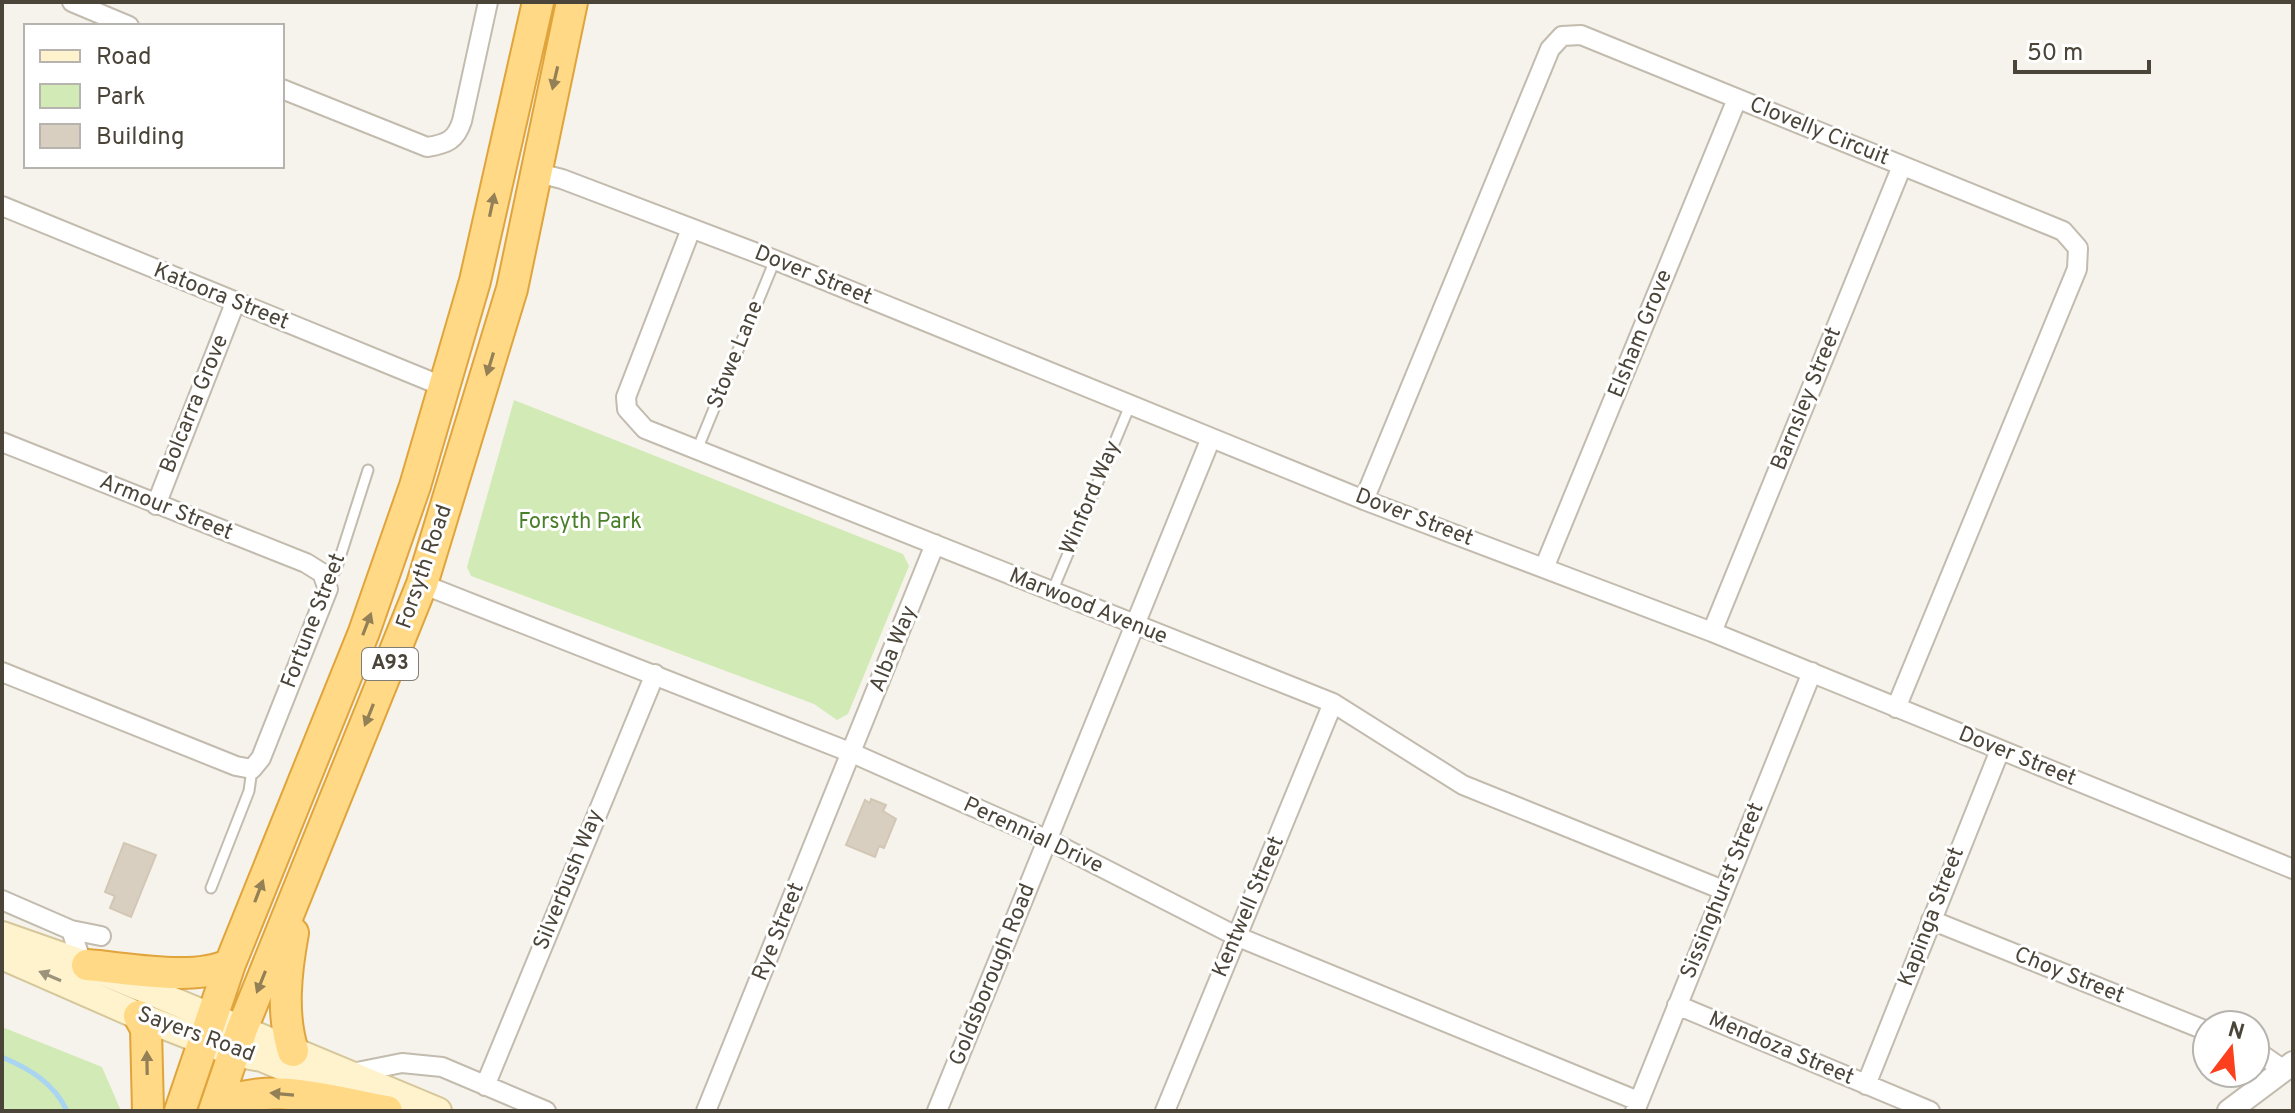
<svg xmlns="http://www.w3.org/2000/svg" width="2295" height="1113" viewBox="0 0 2295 1113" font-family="Overpass,sans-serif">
	<rect width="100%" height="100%" fill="#f6f3ec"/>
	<path fill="#d2eab5" d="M514,400l389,154 6,12 -61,148 -11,6 -23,-16 -343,-128 -4,-9z
		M2,1027l100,40 19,44h-119z"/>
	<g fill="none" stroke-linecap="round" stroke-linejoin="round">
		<path stroke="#a9d4f2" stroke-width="5" d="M2,1057c28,12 52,26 65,54"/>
	</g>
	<path fill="#d8cfc1" stroke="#d3c7b4" stroke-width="2" d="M871,799l15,6 -3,6 13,8 -12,29 -5,-2 -4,11 -29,-12 19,-45 5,3z
		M124,843l32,12 -25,62 -21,-9 5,-12 -10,-4z"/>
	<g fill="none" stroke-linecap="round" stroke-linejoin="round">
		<defs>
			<path id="service" d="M697,450l78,-190
				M326,580l10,-10 32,-100
				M1052,592l79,-189
				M211,888l38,-97 3,-22"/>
			<path id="minor" d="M72,2l57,24
				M282,89l145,58c20,-3 29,-7 35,-26l26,-119
				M534,172l28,7 213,81 589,240 348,132 581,237
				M2,206l440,180
				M691,229l-65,168 1,12 18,20 688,274 130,82 260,105
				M2,442l304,121 16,10 6,16 -67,169 -9,11 -16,-3 -234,-94
				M1364,500l186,-451 12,-13 19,-1 470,191 12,5 15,17 -1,21 -181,439
				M156,505l79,-202
				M1544,568l193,-469
				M422,584l430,169 196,87 188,96 402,165
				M1712,632l190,-466
				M2,900l69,30 11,33
				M1931,920l276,111
				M71,930l30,6
				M1677,1005l253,106
				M2255,1050l29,20
				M347,1074l55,-11 40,4 104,44
				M1866,1085l134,-335
				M485,1086l170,-412
				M706,1111l229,-567
				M937,1111l274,-673
				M1165,1111l168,-408
				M1635,1111l177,-439"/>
			<path id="tertiary" d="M2229,1111l64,-48"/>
			<path id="secondary" d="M2,935l80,28 356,148
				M2,956l137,60 95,37 28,5 89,38"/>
			<path id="trunk" d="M293,933c-7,38 -12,81 0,118
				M87,965c40,3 108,17 143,-1
				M139,1016l7,13 2,82
				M215,1108c52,-30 116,-6 172,3
				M180,1111l50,-147 134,-332 51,-146 60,-205 63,-279
				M214,1111l28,-82 180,-445 90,-295 60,-287"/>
		</defs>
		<use href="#service" stroke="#c2bbae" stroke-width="13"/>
		<use href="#minor" stroke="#c2bbae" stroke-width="22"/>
		<use href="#tertiary" stroke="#c2bbae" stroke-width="26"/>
		<use href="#secondary" stroke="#d6c79b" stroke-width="30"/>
		<use href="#trunk" stroke="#e0a43c" stroke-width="34"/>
		<use href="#service" stroke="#fff" stroke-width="9"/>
		<use href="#minor" stroke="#fff" stroke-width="18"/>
		<use href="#tertiary" stroke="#fff" stroke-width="22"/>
		<use href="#secondary" stroke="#fff3cd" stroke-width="26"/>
		<use href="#trunk" stroke="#ffd985" stroke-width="30"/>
	</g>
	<defs><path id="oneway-solid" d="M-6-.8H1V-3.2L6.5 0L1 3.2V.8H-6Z" transform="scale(2)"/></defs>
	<g fill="#938057">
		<use href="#oneway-solid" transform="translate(555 78) rotate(103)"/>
		<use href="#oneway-solid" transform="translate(492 205) rotate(-78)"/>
		<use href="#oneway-solid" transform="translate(490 364) rotate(107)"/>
		<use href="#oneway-solid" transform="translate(367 624) rotate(-69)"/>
		<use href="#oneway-solid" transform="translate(369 715) rotate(112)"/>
		<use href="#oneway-solid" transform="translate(259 891) rotate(-69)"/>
		<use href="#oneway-solid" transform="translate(261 982) rotate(112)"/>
		<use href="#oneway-solid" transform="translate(147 1063) rotate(-91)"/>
		<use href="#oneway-solid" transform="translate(282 1094) rotate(-175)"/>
	</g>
	<use fill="#9c937c" href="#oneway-solid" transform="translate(50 976) rotate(-157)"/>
	<g text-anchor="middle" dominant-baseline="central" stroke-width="6" stroke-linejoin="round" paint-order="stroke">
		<rect fill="#fff" stroke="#817c74" stroke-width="2" x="362" y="648" width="56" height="32" rx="6"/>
		<g font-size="20" font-weight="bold" fill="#4b4439">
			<text x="390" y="664">A93</text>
		</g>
		<g font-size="22" fill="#4b4439" stroke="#fff">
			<text transform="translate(1819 132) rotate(22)">Clovelly Circuit</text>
			<text transform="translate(813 276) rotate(22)">Dover Street</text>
			<text transform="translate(221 297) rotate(22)">Katoora Street</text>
			<text transform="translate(1641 334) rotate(-68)">Elsham Grove</text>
			<text transform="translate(736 355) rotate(-68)">Stowe Lane</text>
			<text transform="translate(1807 399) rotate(-68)">Barnsley Street</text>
			<text transform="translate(195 404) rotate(-68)">Bolcarra Grove</text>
			<text transform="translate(1091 498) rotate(-67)">Winford Way</text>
			<text transform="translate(166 508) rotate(22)">Armour Street</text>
			<text transform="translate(1414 518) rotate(21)">Dover Street</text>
			<text transform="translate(425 567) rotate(-71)">Forsyth Road</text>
			<text transform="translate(1088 607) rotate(22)">Marwood Avenue</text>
			<text transform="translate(314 621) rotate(-69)">Fortune Street</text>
			<text transform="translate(894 649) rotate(-68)">Alba Way</text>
			<text transform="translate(2017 757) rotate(22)">Dover Street</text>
			<text transform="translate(1033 836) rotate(25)">Perennial Drive</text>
			<text transform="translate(569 880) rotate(-68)">Silverbush Way</text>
			<text transform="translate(1723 891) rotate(-68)">Sissinghurst Street</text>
			<text transform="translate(1249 907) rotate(-67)">Kentwell Street</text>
			<text transform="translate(1932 917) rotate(-69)">Kapinga Street</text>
			<text transform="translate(779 932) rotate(-68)">Rye Street</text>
			<text transform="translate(993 975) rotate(-68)">Goldsborough Road</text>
			<text transform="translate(2069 976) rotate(22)">Choy Street</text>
			<text transform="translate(196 1035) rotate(20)">Sayers Road</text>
			<text transform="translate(1781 1049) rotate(23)">Mendoza Street</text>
		</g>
		<g font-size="22" fill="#4a7f2a" stroke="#fff">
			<text x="580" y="522">Forsyth Park</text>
		</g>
	</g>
	<rect width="2295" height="1113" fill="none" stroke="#4b4439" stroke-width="8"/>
	<rect x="24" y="24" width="260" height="144" fill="#ffffff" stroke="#b7b4b0" stroke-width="2"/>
	<rect x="40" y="50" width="40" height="12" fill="#fff3cd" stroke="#b7b4b0" stroke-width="2"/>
	<text x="96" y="64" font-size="24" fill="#4b4439">Road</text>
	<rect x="40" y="84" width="40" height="24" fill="#d2eab5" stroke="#b7b4b0" stroke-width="2"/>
	<text x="96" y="104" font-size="24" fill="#4b4439">Park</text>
	<rect x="40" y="124" width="40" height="24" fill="#d8cfc1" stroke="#b7b4b0" stroke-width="2"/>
	<text x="96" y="144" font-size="24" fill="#4b4439">Building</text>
	<g transform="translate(2231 1049) rotate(16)"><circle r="38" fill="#ffffff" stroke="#b7b4b0" stroke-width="2"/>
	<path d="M0-6L14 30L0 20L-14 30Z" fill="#fc3f1d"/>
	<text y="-12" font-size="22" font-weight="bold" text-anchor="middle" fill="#4b4439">N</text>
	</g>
	<path d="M2015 60v12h134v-12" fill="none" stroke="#4b4439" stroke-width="4"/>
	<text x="2027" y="60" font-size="24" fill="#4b4439" stroke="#ffffff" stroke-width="6" paint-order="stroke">50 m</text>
</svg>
